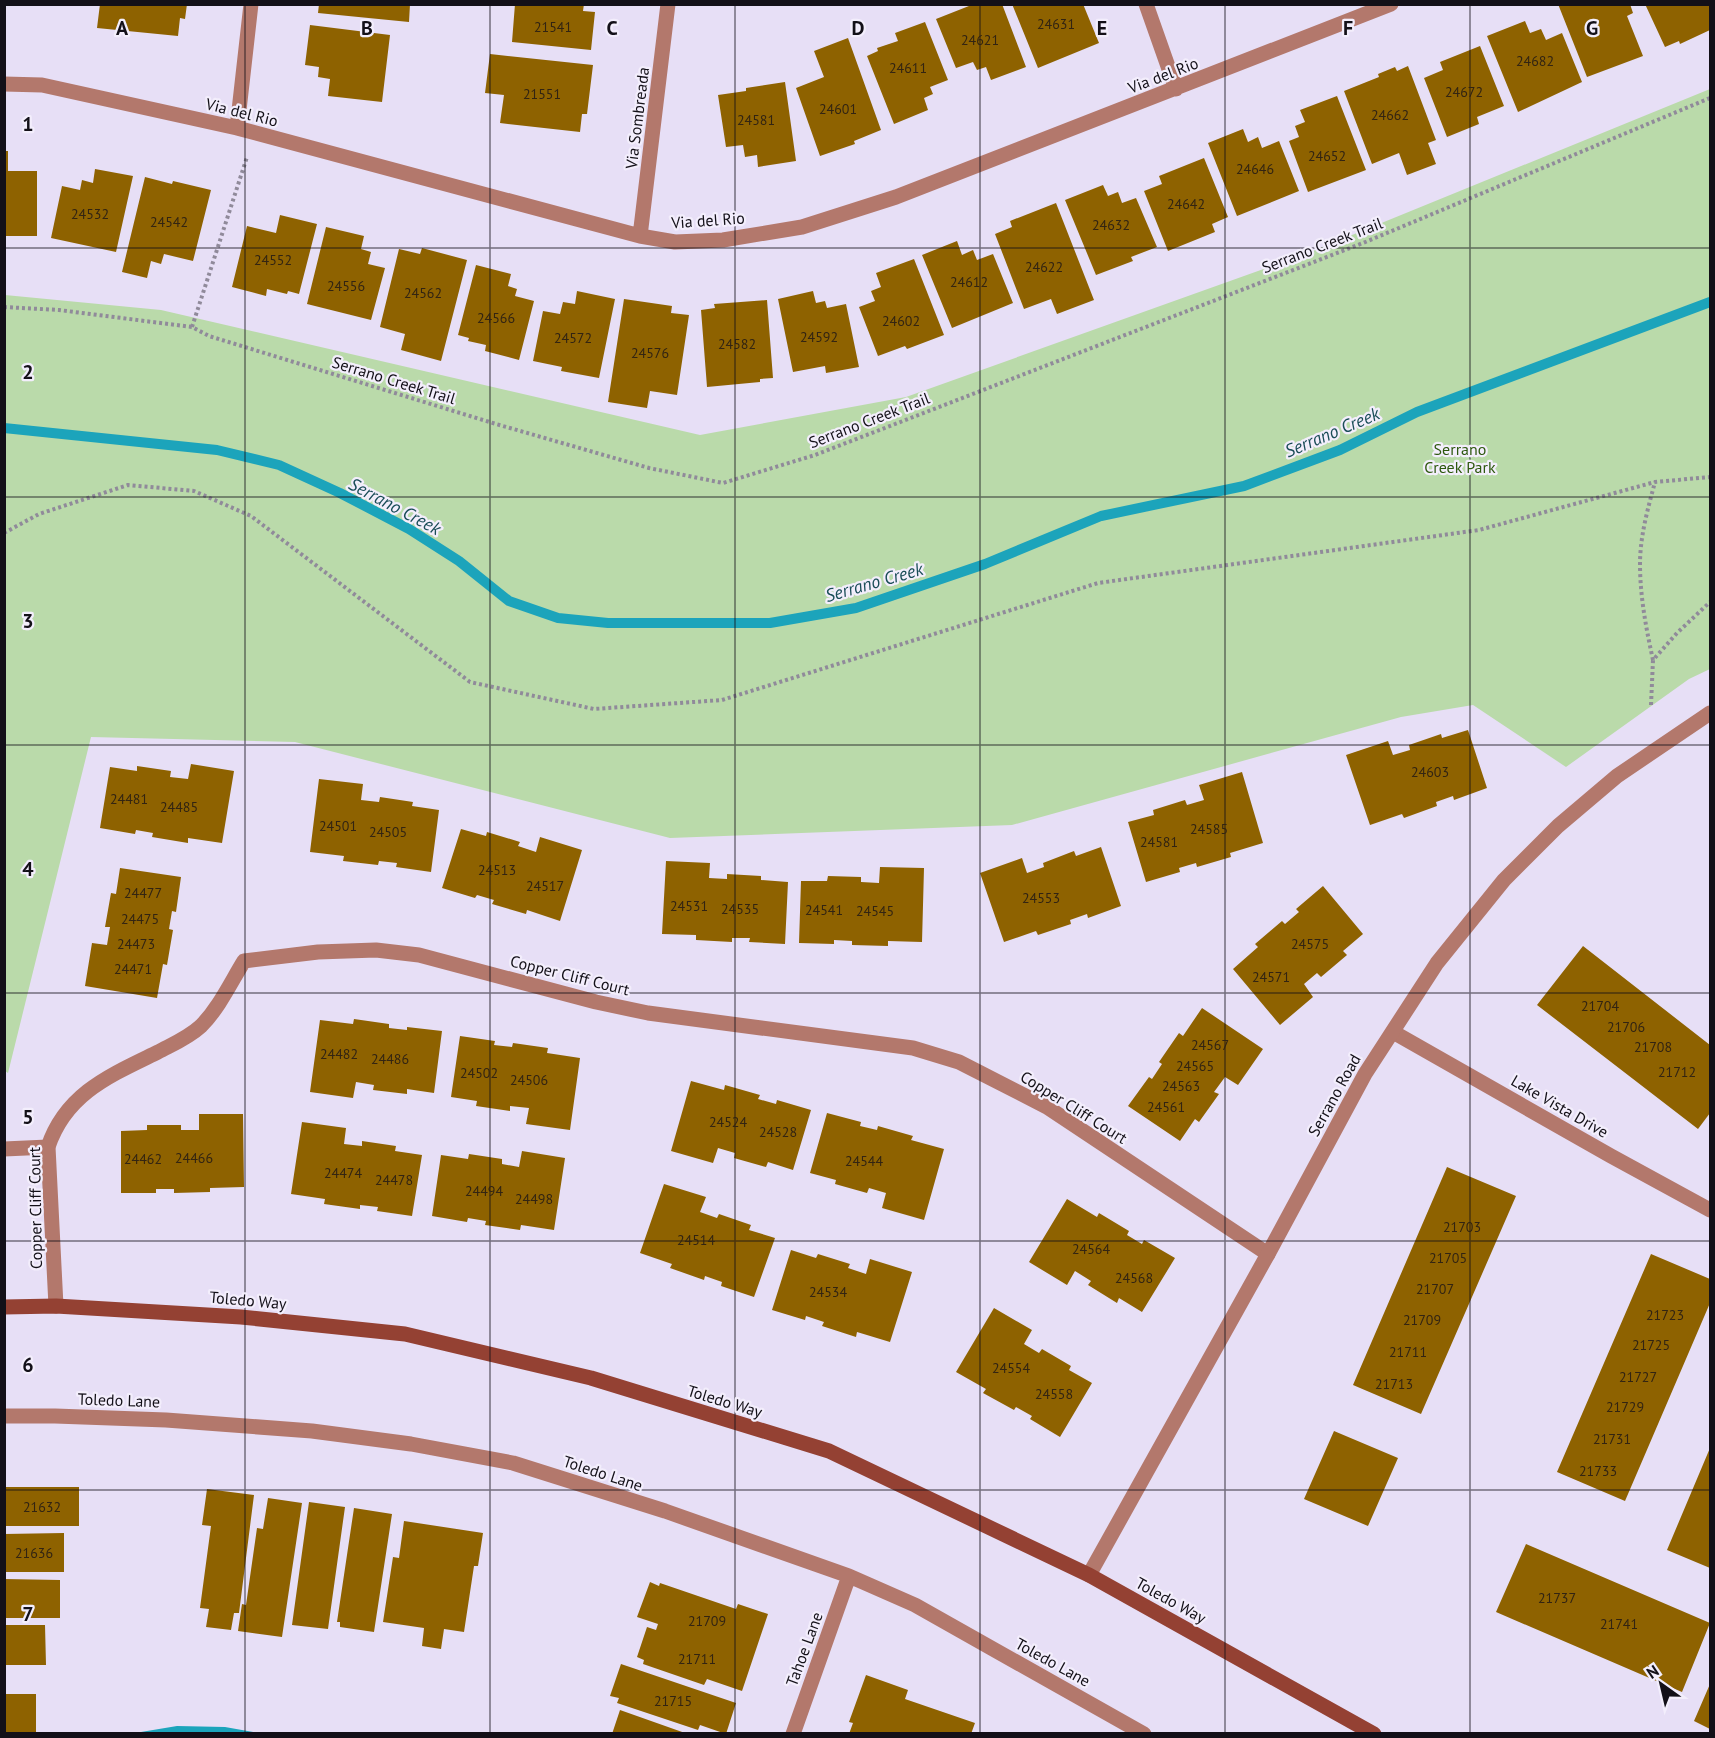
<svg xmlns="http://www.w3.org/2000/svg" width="1715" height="1738" viewBox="0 0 1715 1738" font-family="'PT Sans',sans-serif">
	<rect width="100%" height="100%" fill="#e7dff6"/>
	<path fill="#badaaa" d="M1710,89v580l-21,10 -123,88 -93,-62 -72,12 -389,108 -342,13 -375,-96 -204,-5 -83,336 -3,-2v-776l156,15 539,125 206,-38 402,-144z"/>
	<path fill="#1ca4bb" d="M177,1726l48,1 34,6h-124z"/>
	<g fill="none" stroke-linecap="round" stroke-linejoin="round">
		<path stroke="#1ca4bb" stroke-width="10" d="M4,428l213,22 62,15 61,28 69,36 50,32 50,40 49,17 50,5h162l86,-15 129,-44 116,-48 143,-30 96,-36 77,-38 293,-110"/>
	</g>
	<path fill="#8e6200" d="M100,4h87l-2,15 -5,-1 -2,18 -81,-8z
		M319,4h91l-1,18 -91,-9z
		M515,4h69l-1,7 12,1 -4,38 -79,-8z
		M974,4h28l24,63 -35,13 -5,-13 -9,3 -4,-8 -17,6 -20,-49z
		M1012,4h71l16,39 -61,25z
		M1558,4h72l3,9 -6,3 16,40 -56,21z
		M1645,4h65v26l-30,14 -1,-3 -14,6z
		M1525,21l5,12 11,-4 5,11 16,-7 20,49 -64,30 -31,-76z
		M925,22l23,58 -18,7 3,7 -9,4 4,12 -34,14 -27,-68 11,-5 -1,-3 21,-7 -3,-8z
		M310,25l80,10 -8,67 -54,-6 2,-17 -12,-2 1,-10 -14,-2z
		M848,38l33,92 -27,11 1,3 -35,12 -24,-68 28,-11 -10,-26z
		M1480,46l24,60 -27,11 2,7 -32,13 -23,-59 19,-8 -3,-8z
		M490,54l103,11 -6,49h-5l-2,18 -80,-9 4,-28 -19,-2z
		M1408,66l28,74 -8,3 8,21 -29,11 -8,-22 -27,11 -28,-73 35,-14 -1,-3 17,-7 2,4z
		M785,82l11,79 -38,6 -1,-12 -12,2 -2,-12 -17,2 -8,-52 28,-4v-3z
		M1337,96l29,74 -58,22 -19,-51 10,-4 -4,-11 10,-4 -5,-12z
		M1243,129l5,13 10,-5 4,11 17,-7 20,50 -62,25 -29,-73z
		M4,151h4v20h29v65h-33z
		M1204,158l24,59 -16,7 3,8 -47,19 -24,-60 18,-7 -3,-8z
		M95,169l38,7 -17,76 -65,-14 11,-52 18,4 2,-10 11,3z
		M145,177l27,7 1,-3 38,9 -18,71 -29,-7 -3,10 -10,-3 -4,17 -25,-6z
		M1103,185l5,11 10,-4 4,11 14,-5 21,49 -26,10 2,4 -37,14 -31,-75z
		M1056,203l38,97 -37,14 -6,-15 -27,10 -29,-75 17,-7 -2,-6z
		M280,215l37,9 -18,70 -11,-3 -1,3 -20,-5 -1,7 -34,-9 15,-61 29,7z
		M326,227l38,9 -3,13 10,3 -3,12 17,4 -14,52 -64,-16z
		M957,241l5,14 11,-5 4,10 16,-6 20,49 -61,25 -30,-73z
		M422,248l45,12 -26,101 -40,-11 4,-16 -25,-7 19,-78 21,5z
		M914,259l30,76 -37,14 -2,-3 -27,10 -19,-49 16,-6 -4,-10 10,-4 -5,-14z
		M476,265l35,9 -3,12 9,3 -2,7 19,5 -15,59 -34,-9 1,-6 -18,-4 1,-3 -11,-3z
		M577,291l38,8 -16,79 -38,-7 1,-4 -29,-6 10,-50 17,3 3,-12 12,2z
		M813,291l3,12 9,-2 2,7 19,-4 13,63 -33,6 -1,-7 -32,6 -15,-73z
		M624,299l48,7 -1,7 18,2 -12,80 -27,-4 -3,17 -39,-6z
		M767,300l6,78 -13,1v3l-53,5 -6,-77 14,-2 -1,-4z
		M1468,730l19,58 -33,12 -1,-4 -17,6 1,4 -33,12 -2,-4 -32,11 -24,-70 42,-14 5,14 17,-5 -1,-5 32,-11 1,4z
		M191,764l43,7 -12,72 -34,-5v5l-36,-6 1,-4 -17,-3 -1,4 -35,-6 10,-61 27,4v-5l34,5 -1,6 18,2z
		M1242,772l21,71 -33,10 1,4 -34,10 -1,-4 -17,5 1,4 -34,10 -18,-60 26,-7 -1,-5 32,-10 2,5 17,-5 -5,-15z
		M319,779l44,5 -2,16 18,2 1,-5 33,5 -1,4 27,4 -8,62 -35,-5 1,-4 -18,-2 -1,4 -35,-4 1,-5 -34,-4z
		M461,829l25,7 1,-4 33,10 -2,4 18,6 4,-15 42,13 -22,71 -33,-11 -1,4 -34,-10 2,-4 -17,-5 -2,3 -33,-10z
		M1101,847l20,59 -33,12 -1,-4 -17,6 1,4 -33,11 -2,-4 -32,11 -24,-69 42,-15 5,15 17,-6 -1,-4 31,-12 2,5z
		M666,861l44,2 -1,15 18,1v-5l34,2v4l27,2 -3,62 -36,-2 1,-4h-18v4l-36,-2v-5l-34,-1z
		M880,867l44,1 -2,74 -34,-1v5l-36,-1v-4l-18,-1v4l-35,-1 2,-62h26l1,-5 33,1v5l18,1z
		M120,868l61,9 -5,35 -4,-1 -3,18 4,1 -6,35 -4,-1 -6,34 -72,-12 7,-43 15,2 3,-18h-5l6,-34 5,1z
		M1323,886l40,48 -20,17 4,4 -26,22 -4,-4 -13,11 9,13 -33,28 -47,-56 25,-22 -3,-3 27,-23 3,3 14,-12 -3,-3z
		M1583,946l127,99v68l-12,16 -161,-124z
		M1202,1008l61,41 -25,36 -13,-8 -11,15 5,2 -20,28 -4,-3 -15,22 -52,-35 21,-29 3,2 10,-15 -3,-2 20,-29 4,3z
		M354,1019l35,5v4l18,2v-3l35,4 -8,62 -27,-4v5l-34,-4 1,-5 -18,-3 -3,16 -43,-6 10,-72 33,4z
		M460,1036l35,5 -1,4 18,2 1,-4 35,5 -1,5 33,5 -10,72 -44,-6 3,-16 -19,-2v5l-34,-5 1,-5 -26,-4z
		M691,1081l33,9 1,-5 35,10 -2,4 18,5 1,-4 34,10 -18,60 -25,-8 -2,5 -32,-9 1,-5 -17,-5 -5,15 -42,-12z
		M827,1113l34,9 -1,4 17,4 1,-4 35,10 -2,4 33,9 -20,71 -42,-12 4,-15 -17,-5 -2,5 -32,-9 1,-4 -26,-7z
		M199,1114h44l1,73 -34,1v4l-36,1v-4h-18v4h-35v-62l26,-1v-5h34v5h18z
		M302,1122l44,6 -2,16 18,2v-5l34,5 -1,5 27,4 -10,61 -35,-5 1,-4 -18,-2v4l-36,-5 1,-5 -34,-5z
		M522,1151l43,7 -11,72 -33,-5 -1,5 -35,-5 1,-4 -18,-3 -1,4 -35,-6 9,-61 27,4 1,-5 33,5v5l17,3z
		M1447,1167l69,29 -95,218 -68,-29z
		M664,1184l42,13 -6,15 17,6 2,-4 32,11 -2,5 26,8 -21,59 -33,-11 1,-4 -17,-6 -1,4 -34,-12 2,-4 -32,-11z
		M1067,1199l30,18 2,-4 30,18 -2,4 15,9 2,-4 31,18 -33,54 -23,-14 -2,5 -29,-18 3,-4 -16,-10 -8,14 -38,-23z
		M791,1250l25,8 2,-4 32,10 -2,4 18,6 4,-15 42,13 -22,70 -33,-10 -1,5 -34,-11 2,-4 -18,-6 -1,4 -33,-10z
		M1651,1254l59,25v24l-85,198 -68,-29z
		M994,1308l38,22 -8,14 15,9 3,-4 29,17 -2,4 23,13 -32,54 -30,-18 2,-3 -16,-9 -2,3 -31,-17 3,-4 -30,-17z
		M1334,1431l64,27 -30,68 -64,-27z
		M1710,1448v120l-43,-18z
		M4,1487h75v39h-75z
		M207,1489l47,6 -15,118h-5l-3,17 -25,-3 3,-18 -9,-1 11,-82 -9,-1z
		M268,1498l34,5 -20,134 -44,-6 4,-27 4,1 11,-77 6,1z
		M309,1502l36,5 -17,122 -36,-4z
		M354,1508l38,6 -18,118 -34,-5v-5h-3z
		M404,1521l79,12 -5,33h-4l-10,66 -20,-3 -3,20 -19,-3 2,-18 -41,-6 10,-65 6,1z
		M64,1533v39h-60v-38z
		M1526,1544l184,79 -28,69 -186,-80z
		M4,1579l56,1v38h-56z
		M650,1582l9,4 1,-3 76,26 2,-5 30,10 -26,77 -35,-12 -3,6 -61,-21 1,-4 -7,-3 10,-30 9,3 2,-6 -21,-7z
		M4,1625h41l1,40h-42z
		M621,1664l115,39 -10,31 -26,-9 -2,5 -81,-27 2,-5 -9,-2z
		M866,1675l42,15 -3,9 70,24 -4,11h-122l4,-11 -4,-1z
		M1710,1684v45l-16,-8z
		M4,1694h32v39h-32z
		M620,1710l65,23v1h-73z"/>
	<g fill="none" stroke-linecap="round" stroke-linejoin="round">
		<path stroke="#908a9a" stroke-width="4" stroke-dasharray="3 3" stroke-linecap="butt" d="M4,307l55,3 133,17 17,9 287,88 153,44 74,15 92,-28 548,-212 347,-145
			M192,327l55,-170
			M4,533l35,-19 89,-29 66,6 57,25 219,166 124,27 128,-9 376,-117 381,-53 176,-48 55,-5
			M1653,660c-7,-32 -13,-64 -13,-96 0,-28 8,-56 15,-82
			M1651,705l2,-45 24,-27 33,-31"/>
		<path stroke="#b3786c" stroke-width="15" d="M4,1149l44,-2"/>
		<path stroke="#b3786c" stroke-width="15" d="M1146,4l30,85
			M4,84l38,1 195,43 403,108 35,6 48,-2 79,-13 94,-30 495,-193
			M237,128l14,-124
			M640,236l28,-232
			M1393,1032l218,124 99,54
			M56,1306l-8,-159c18,-54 63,-72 110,-95 15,-8 30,-14 43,-26 18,-18 30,-44 43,-65l74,-9 58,-2 43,5 177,47 52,11 265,35 46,14 88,45 221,147
			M4,1416h51l111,4 146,11 99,13 102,19 152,48 184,65 66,29 229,129
			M793,1734l56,-158"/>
		<path stroke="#b3786c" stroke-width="15" d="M1089,1575l179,-321 97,-180 72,-111 67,-83 54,-54 59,-50 93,-63"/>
		<path stroke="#944133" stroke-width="15" d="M4,1307l52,-1 185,11 164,17 186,44 238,73 260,124 285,159"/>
	</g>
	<path fill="none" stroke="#131018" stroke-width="1.5" stroke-opacity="0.55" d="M245,4v1730M490,4v1730M735,4v1730M980,4v1730M1225,4v1730M1470,4v1730M4,248h1706M4,497h1706M4,745h1706M4,993h1706M4,1241h1706M4,1490h1706"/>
	<g text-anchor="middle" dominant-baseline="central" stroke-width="4.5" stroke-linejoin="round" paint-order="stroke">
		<g font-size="14" fill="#322412">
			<text x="1056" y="24">24631</text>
			<text x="553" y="27">21541</text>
			<text x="980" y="40">24621</text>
			<text x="1535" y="61">24682</text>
			<text x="908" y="68">24611</text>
			<text x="1464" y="92">24672</text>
			<text x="542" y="94">21551</text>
			<text x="838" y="109">24601</text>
			<text x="1390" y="115">24662</text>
			<text x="756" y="120">24581</text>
			<text x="1327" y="156">24652</text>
			<text x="1255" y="169">24646</text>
			<text x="1186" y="204">24642</text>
			<text x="90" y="214">24532</text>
			<text x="169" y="222">24542</text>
			<text x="1111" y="225">24632</text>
			<text x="273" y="260">24552</text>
			<text x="1044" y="267">24622</text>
			<text x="969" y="282">24612</text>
			<text x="346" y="286">24556</text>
			<text x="423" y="293">24562</text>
			<text x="496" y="318">24566</text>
			<text x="901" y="321">24602</text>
			<text x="819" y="337">24592</text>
			<text x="573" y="338">24572</text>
			<text x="737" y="344">24582</text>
			<text x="650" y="353">24576</text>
			<text x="1430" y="772">24603</text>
			<text x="129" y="799">24481</text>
			<text x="179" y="807">24485</text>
			<text x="338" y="826">24501</text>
			<text x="1209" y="829">24585</text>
			<text x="388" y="832">24505</text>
			<text x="1159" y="842">24581</text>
			<text x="497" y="870">24513</text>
			<text x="545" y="886">24517</text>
			<text x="143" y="893">24477</text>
			<text x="1041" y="898">24553</text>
			<text x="689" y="906">24531</text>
			<text x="740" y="909">24535</text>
			<text x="824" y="910">24541</text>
			<text x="875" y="911">24545</text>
			<text x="140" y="919">24475</text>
			<text x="136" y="944">24473</text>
			<text x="1310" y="944">24575</text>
			<text x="133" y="969">24471</text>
			<text x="1271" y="977">24571</text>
			<text x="1600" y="1006">21704</text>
			<text x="1626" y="1027">21706</text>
			<text x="1210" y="1045">24567</text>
			<text x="1653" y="1047">21708</text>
			<text x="339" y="1054">24482</text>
			<text x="390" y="1059">24486</text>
			<text x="1195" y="1066">24565</text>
			<text x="1677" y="1072">21712</text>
			<text x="479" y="1073">24502</text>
			<text x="529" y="1080">24506</text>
			<text x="1181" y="1086">24563</text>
			<text x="1166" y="1107">24561</text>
			<text x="728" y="1122">24524</text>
			<text x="778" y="1132">24528</text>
			<text x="194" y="1158">24466</text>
			<text x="143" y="1159">24462</text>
			<text x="864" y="1161">24544</text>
			<text x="343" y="1173">24474</text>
			<text x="394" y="1180">24478</text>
			<text x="484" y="1191">24494</text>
			<text x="534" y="1199">24498</text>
			<text x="1462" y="1227">21703</text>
			<text x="696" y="1240">24514</text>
			<text x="1091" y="1249">24564</text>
			<text x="1448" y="1258">21705</text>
			<text x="1134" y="1278">24568</text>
			<text x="1435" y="1289">21707</text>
			<text x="828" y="1292">24534</text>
			<text x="1665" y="1315">21723</text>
			<text x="1422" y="1320">21709</text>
			<text x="1651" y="1345">21725</text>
			<text x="1408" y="1352">21711</text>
			<text x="1011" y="1368">24554</text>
			<text x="1638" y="1377">21727</text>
			<text x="1394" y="1384">21713</text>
			<text x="1054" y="1394">24558</text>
			<text x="1625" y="1407">21729</text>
			<text x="1612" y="1439">21731</text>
			<text x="1598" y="1471">21733</text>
			<text x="42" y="1507">21632</text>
			<text x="34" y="1553">21636</text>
			<text x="1557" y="1598">21737</text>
			<text x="707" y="1621">21709</text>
			<text x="1619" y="1624">21741</text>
			<text x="697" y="1659">21711</text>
			<text x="673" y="1701">21715</text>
		</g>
		<g font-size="16" fill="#131018" stroke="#f3eefc">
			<text transform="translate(1163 75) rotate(-21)">Via del Rio</text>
			<text transform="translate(242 112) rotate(14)">Via del Rio</text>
			<text transform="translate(637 118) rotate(-83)">Via Sombreada</text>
			<text transform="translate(708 220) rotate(-4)">Via del Rio</text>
			<text transform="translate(1322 245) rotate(-21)">Serrano Creek Trail</text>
			<text transform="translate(394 380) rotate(17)">Serrano Creek Trail</text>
			<text transform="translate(869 420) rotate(-21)">Serrano Creek Trail</text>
			<text transform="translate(570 975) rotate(14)">Copper Cliff Court</text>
			<text transform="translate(1334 1095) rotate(-61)">Serrano Road</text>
			<text transform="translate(1560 1106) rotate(30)">Lake Vista Drive</text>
			<text transform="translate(1074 1107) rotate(32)">Copper Cliff Court</text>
			<text transform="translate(35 1208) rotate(-91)">Copper Cliff Court</text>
			<text transform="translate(248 1300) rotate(5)">Toledo Way</text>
			<text transform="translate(119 1400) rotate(2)">Toledo Lane</text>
			<text transform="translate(725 1401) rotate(17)">Toledo Way</text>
			<text transform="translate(603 1473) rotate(18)">Toledo Lane</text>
			<text transform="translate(1171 1600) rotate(29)">Toledo Way</text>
			<text transform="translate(804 1649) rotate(-70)">Tahoe Lane</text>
			<text transform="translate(1053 1662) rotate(29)">Toledo Lane</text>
		</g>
		<g font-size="16" fill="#2e590f" stroke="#f3eefc">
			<text x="1460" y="449">Serrano<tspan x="1460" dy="18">Creek Park</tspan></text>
		</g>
		<g font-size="18" font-style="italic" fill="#1a4d57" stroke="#f3eefc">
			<text transform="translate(1332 432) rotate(-23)">Serrano Creek</text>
			<text transform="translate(395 506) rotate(28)">Serrano Creek</text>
			<text transform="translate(874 582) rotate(-16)">Serrano Creek</text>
		</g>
	</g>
	<g font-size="20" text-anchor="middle" font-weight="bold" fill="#131018" stroke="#f3eefc" stroke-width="4.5" stroke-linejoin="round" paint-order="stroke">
		<text x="122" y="35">A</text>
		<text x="367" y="35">B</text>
		<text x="612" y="35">C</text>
		<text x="858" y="35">D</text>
		<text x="1102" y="35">E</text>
		<text x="1348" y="35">F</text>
		<text x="1592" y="35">G</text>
		<text x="28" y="131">1</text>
		<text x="28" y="379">2</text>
		<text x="28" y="628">3</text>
		<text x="28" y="876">4</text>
		<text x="28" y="1124">5</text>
		<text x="28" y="1372">6</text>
		<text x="28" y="1621">7</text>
	</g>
	<rect width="1715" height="1738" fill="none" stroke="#131018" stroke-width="12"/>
	<g transform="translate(1661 1684) rotate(326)" stroke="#f3eefc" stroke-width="4.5" paint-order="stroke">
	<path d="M0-4.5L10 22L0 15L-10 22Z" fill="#131018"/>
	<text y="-9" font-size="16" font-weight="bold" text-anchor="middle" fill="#131018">N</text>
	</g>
</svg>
